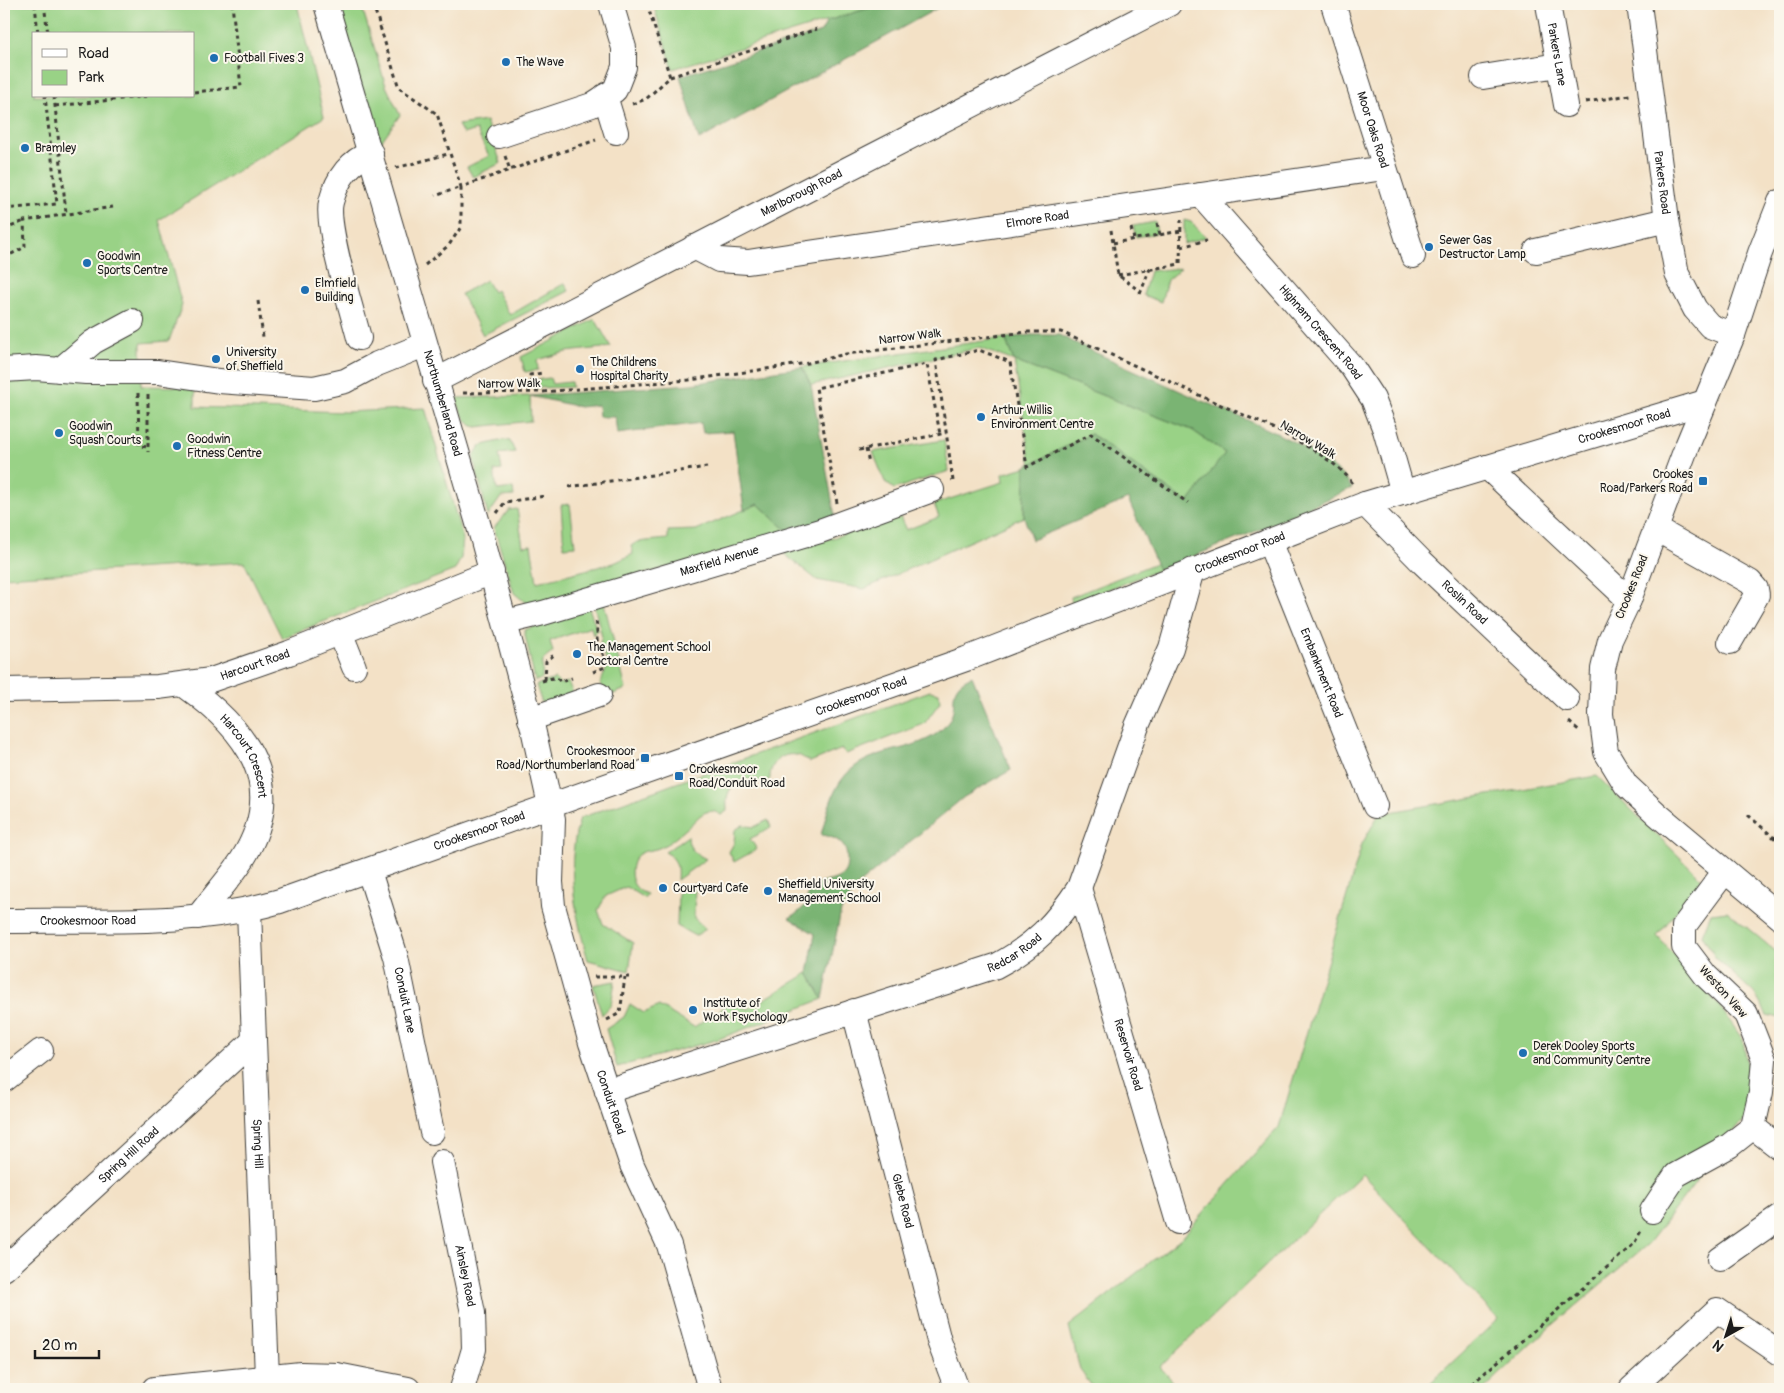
<svg xmlns="http://www.w3.org/2000/svg" width="1784" height="1393" viewBox="0 0 1784 1393" font-family="Pangolin,sans-serif">
	<rect width="100%" height="100%" fill="#fbf7ec"/>
	<filter id="ink" filterUnits="userSpaceOnUse"><feTurbulence type="fractalNoise" baseFrequency=".02" numOctaves="2"/><feDisplacementMap in="SourceGraphic" scale="10" xChannelSelector="R" yChannelSelector="G"/><feConvolveMatrix kernelMatrix="1 2 1 2 8 2 1 2 1" color-interpolation-filters="sRGB"/></filter>
	<filter id="wash" filterUnits="userSpaceOnUse"><feTurbulence type="fractalNoise" baseFrequency=".0096" numOctaves="4" result="noise"/><feDisplacementMap in="SourceGraphic" scale="20" xChannelSelector="R" yChannelSelector="G"/><feGaussianBlur stdDeviation="1.12" result="paint"/><feColorMatrix in="noise" values="0 0 0 0 0 0 0 0 0 0 0 0 0 0 0 0 0 1.4 0 .05"/><feComposite in="paint" operator="in"/></filter>
	<g filter="url(#wash)">
		<rect width="100%" height="100%" fill="#f3e1c6"/>
		<path fill="#99d286" stroke="#5a7751" fill-rule="evenodd" d="M4,4h293l27,113 -165,103 23,85 -13,36 -28,2v43l54,1v20l151,5 79,-4 38,131 -2,19 -6,12 -173,68 -38,-76 -240,15zM34,34h160v62h-160z
			M336,4h25l25,82 14,29 -22,31z
			M653,4h229l-209,65z
			M486,121l15,42 -28,14 -6,-10 22,-11 -13,-26 -13,4 -5,-9z
			M1184,220l7,2 15,15 -22,7z
			M1155,222l2,11 -21,4 -3,-11z
			M1181,268l-14,12 -6,22 -18,-7 7,-24z
			M486,280l7,12 3,-2 14,25 55,-32 4,8 -86,44 -22,-41z
			M595,319l16,28 -45,5 -29,8 1,10 -13,2 -4,-15z
			M1005,338l9,23 178,69 33,23 -37,50 -97,-69 -60,31 -17,-104 -35,-13 -168,37 -9,-18z
			M550,378l2,6 19,-2 1,5 -39,1 1,-8z
			M530,396l1,25 -55,6c-13,-4 -16,-18 -20,-29z
			M503,440l7,1 5,11 -16,2 3,16 -8,1 3,19 16,-2 1,8 -13,1 -13,19 -15,-59 7,-11z
			M944,440l5,31 -55,18 -9,-7 -12,-30z
			M1025,467l-1,50 -160,72 -47,-9 -34,-27 117,-36 6,13 33,-13 -5,-13 69,-22 -1,-8z
			M570,504l5,42 -11,1 -3,-42z
			M758,504l32,29 -256,72 -8,-2 -12,-10 -20,-65 15,-18 8,-1 6,37 8,-1 6,37 77,-19 19,-9 -2,-8 6,-4 31,-3v-8l28,-1z
			M1156,563l3,7 -87,33 -1,-6z
			M604,603l22,86 -20,8 -6,-13 8,-19 -8,-23 2,-5 -8,-32z
			M589,608l8,22 -4,5 -2,-8 -41,14 3,11 -10,8 -1,19 -7,2 -11,-51z
			M555,679l5,5 8,-2 5,11 -31,11 -6,-19z
			M930,691l9,2 1,9 -16,22 -78,30 -4,-5 -32,13c-4,-2 -9,-7 -14,-7 -15,-3 -27,10 -26,24l-8,4c-12,-7 -29,-3 -34,11 -2,5 -1,12 -1,17l-6,4c-16,-11 -24,5 -35,14 -7,6 -16,14 -25,18 -7,4 -14,2 -22,7 -9,6 -11,26 -2,34 2,3 7,5 10,6l-3,4 -18,-11 -20,9 -8,14 5,14 30,19 -4,28 -41,-11c-13,-46 -23,-95 -8,-142z
			M1597,776l105,103 -45,57 61,68 25,36 7,43 -2,30 -99,130 -101,86 -64,60h-60l74,-70 -136,-145 -202,193 20,22h-86l-14,-19 -11,-44 112,-88 98,-111 83,-283 17,-30z
			M768,820l3,7 -21,12 7,10 -23,13 -5,-10 5,-9 1,-13 8,-5 11,2z
			M688,836c0,13 7,17 18,23l-29,21c1,-14 0,-21 -12,-28z
			M695,883l-1,35 12,11 -11,7 -18,-10 1,-33z
			M1727,911l53,44v63l-13,-3 -13,-22 -39,-36 -13,-22 9,-22z
			M808,973l15,26 -107,41 -99,27 -11,-38 18,-12 6,-13 14,9 15,-7 35,21 38,-25 16,7z
			M615,981l-4,24 -9,10 -9,-30z"/>
		<path fill="#7ab473" stroke="#4b6848" d="M882,4h63l-246,136 -19,-64 141,-44 6,-11z
			M1031,335h28c46,23 93,43 139,64 42,19 131,50 154,89l-86,39 -107,43 -31,-71 -96,41 -8,-23 1,-50 66,-33 97,69 37,-50 -33,-23 -178,-69 -9,-23z
			M802,367l9,18 24,131 -45,17 -32,-29 -14,6 -11,-79 -30,2 -2,-10 -84,11 -2,-17h-16l-1,-12 -18,2 -50,-11 161,-12z
			M972,676l39,94 -47,27 -105,87 -18,27 -18,88 -15,-26 7,-39 -26,-16c15,-8 19,-14 19,-31 12,-8 39,-2 39,-25 0,-6 0,-10 -3,-15 -5,-8 -14,-11 -23,-12 13,-50 20,-72 74,-85 16,-4 34,-9 46,-20 26,-23 -2,-40 31,-54z"/>
	</g>
	<g filter="url(#ink)">
		<g fill="none" stroke-linecap="round" stroke-linejoin="round">
			<defs>
				<g id="minor">
					<path id="s1" d="M326,4l156,533 50,187 21,95 -2,63 2,24 38,137 41,122 37,80 41,144"/>
					<path id="s2" d="M1333,4l80,252"/>
					<path id="s3" d="M1548,4l18,101"/>
					<path id="s4" d="M1639,4l28,216 10,54 18,35 15,17 23,9"/>
					<path d="M1483,77l75,-12"/>
					<path d="M605,96l11,36"/>
					<path d="M499,136l93,-31 23,-15 9,-23v-19l-13,-44"/>
					<path id="s5" d="M1201,195l151,172 21,32 12,31 18,63"/>
					<path d="M1780,202l-20,51 -27,82 -46,111 -58,154 -19,40 -7,29 -2,45 5,38 20,33 31,29 123,103"/>
					<path id="s6" d="M694,247l25,13 29,2 636,-94"/>
					<path d="M1536,251l131,-31"/>
					<path d="M359,338c-7,-28 -34,-112 -28,-136 6,-23 19,-41 40,-49"/>
					<path d="M4,370l32,-2 50,4h72l61,9 95,7 31,-7 32,-17 47,-19"/>
					<path d="M60,370l33,-28 39,-21"/>
					<path id="s7" d="M435,381l734,-377"/>
					<path d="M1487,467l142,133"/>
					<path id="s8" d="M1365,504l57,58 145,137"/>
					<path d="M1656,529l94,53 6,7 1,6 -27,47"/>
					<path id="s9" d="M1269,541l106,265"/>
					<path id="s10" d="M506,622l37,-9 277,-82 112,-41"/>
					<path d="M340,632l14,35"/>
					<path id="s11" d="M184,685c62,44 106,99 58,175 -13,20 -30,38 -44,57"/>
					<path id="s12" d="M4,690l154,-3 53,-7 78,-27 203,-81"/>
					<path d="M530,719l69,-24"/>
					<path id="s13" d="M369,871l27,86 36,175"/>
					<path id="s14" d="M1079,888l99,334"/>
					<path id="s15" d="M249,910l18,467"/>
					<path id="s16" d="M4,921c89,-2 191,6 276,-20l686,-242 399,-155 340,-102"/>
					<path id="s17" d="M854,1011l85,330 18,48"/>
					<path d="M4,1080l37,-29"/>
					<path id="s18" d="M607,1091l389,-125c38,-20 60,-43 83,-78l58,-162 34,-78 22,-78"/>
					<path d="M1753,1127l27,21"/>
					<path id="s19" d="M442,1162l31,151 1,36 -12,40"/>
					<path d="M1652,1211l24,-36 53,-29 24,-19 8,-35 3,-32 -18,-46 -40,-38 -22,-29v-21l41,-55"/>
					<path d="M1720,1259l60,-42"/>
					<path id="s20" d="M4,1269l248,-227"/>
					<path d="M154,1389l147,-15 36,1 71,14"/>
					<path d="M1631,1389l86,-79 63,43"/>
				</g>
			</defs>
			<use href="#minor" stroke="#3c3a36" stroke-width="26"/>
			<path stroke="#3c3a36" stroke-width="3" stroke-dasharray="4 4" stroke-linecap="butt" d="M35,4l3,30
				M44,4l4,30
				M373,4l26,84 38,26 24,73 135,-47
				M670,77l147,-48
				M194,92l47,-5 -9,-83
				M54,96l12,117
				M1586,102l44,-7
				M632,104l14,-5 24,-22 -23,-73
				M55,106l95,-10
				M505,156l5,14
				M396,168l52,-14
				M4,209l53,-5 -12,-108
				M1157,223l3,12
				M1131,228l3,11
				M4,230l20,-9
				M1111,230l7,45 23,17
				M1113,243l68,-12
				M1181,247l26,-7
				M4,258l21,-11 -1,-26 89,-14
				M425,265l24,-20 12,-18v-40l-26,9
				M1118,275l62,-11 1,-44
				M1140,294l11,-28
				M258,301l5,36
				M522,384l9,-1 -1,-8 13,-2
				M138,393l1,53 9,1
				M463,393l79,-1 147,-12 119,-17 38,-9 182,-22h33c48,22 95,43 142,65 39,18 128,52 150,87
				M148,395v57
				M866,449l3,15
				M859,450l87,-17
				M953,481l-17,-121 43,-10 31,12 17,105 64,-33 97,69
				M569,487l138,-20
				M837,503l-21,-115 111,-24 13,70
				M497,513l8,-11 40,-6
				M593,672l12,-5c2,-10 -6,-18 -8,-28 0,-6 0,-13 -1,-20
				M545,680l1,-19 8,-6
				M542,681l14,-4 5,5 11,-4
				M1569,722l12,10
				M1748,815l32,28
				M1775,838l5,-5
				M594,977h35
				M607,1020l13,-7 5,-36
				M1466,1389l168,-145 8,-15"/>
			<use href="#minor" stroke="#fff" stroke-width="24"/>
		</g>
	</g>
	<g fill="#1f6fb2" stroke="#fbf7ec" stroke-width="2">
		<circle cx="214" cy="58" r="5"/>
		<circle cx="506" cy="62" r="5"/>
		<circle cx="25" cy="148" r="5"/>
		<circle cx="1429" cy="247" r="5"/>
		<circle cx="87" cy="263" r="5"/>
		<circle cx="305" cy="290" r="5"/>
		<circle cx="216" cy="359" r="5"/>
		<circle cx="580" cy="369" r="5"/>
		<circle cx="981" cy="417" r="5"/>
		<circle cx="59" cy="433" r="5"/>
		<circle cx="177" cy="446" r="5"/>
		<rect x="1698" y="476" width="10" height="10" rx="2.5"/>
		<circle cx="577" cy="654" r="5"/>
		<rect x="640" y="753" width="10" height="10" rx="2.5"/>
		<rect x="674" y="771" width="10" height="10" rx="2.5"/>
		<circle cx="663" cy="888" r="5"/>
		<circle cx="768" cy="891" r="5"/>
		<circle cx="693" cy="1010" r="5"/>
		<circle cx="1523" cy="1053" r="5"/>
	</g>
	<g text-anchor="middle" dominant-baseline="central" stroke-width="4" stroke-linejoin="round" paint-order="stroke">
		<g font-size="12" fill="#1c1c1c" stroke="#fbf7ec">
			<text stroke="none"><textPath href="#s3" startOffset="51">Parkers Lane</textPath></text>
			<text stroke="none"><textPath href="#s2" startOffset="132">Moor Oaks Road</textPath></text>
			<text stroke="none"><textPath href="#s4" startOffset="180">Parkers Road</textPath></text>
			<text stroke="none"><textPath href="#s7" startOffset="412">Marlborough Road</textPath></text>
			<text stroke="none"><textPath href="#s6" startOffset="350">Elmore Road</textPath></text>
			<text stroke="none"><textPath href="#s5" startOffset="182">Highnam Crescent Road</textPath></text>
			<text transform="translate(910 337) rotate(-7)">Narrow Walk</text>
			<text transform="translate(509 384) rotate(-1)">Narrow Walk</text>
			<text stroke="none"><textPath href="#s1" startOffset="416">Northumberland Road</textPath></text>
			<text stroke="none"><textPath href="#s16" startOffset="1704">Crookesmoor Road</textPath></text>
			<text transform="translate(1308 440) rotate(31)">Narrow Walk</text>
			<text stroke="none"><textPath href="#s16" startOffset="1299">Crookesmoor Road</textPath></text>
			<text stroke="none"><textPath href="#s10" startOffset="222">Maxfield Avenue</textPath></text>
			<text transform="translate(1632 587) rotate(-68)">Crookes Road</text>
			<text stroke="none"><textPath href="#s8" startOffset="140">Roslin Road</textPath></text>
			<text stroke="none"><textPath href="#s12" startOffset="254">Harcourt Road</textPath></text>
			<text stroke="none"><textPath href="#s9" startOffset="142">Embankment Road</textPath></text>
			<text stroke="none"><textPath href="#s16" startOffset="894">Crookesmoor Road</textPath></text>
			<text stroke="none"><textPath href="#s11" startOffset="96">Harcourt Crescent</textPath></text>
			<text stroke="none"><textPath href="#s16" startOffset="489">Crookesmoor Road</textPath></text>
			<text stroke="none"><textPath href="#s16" startOffset="84">Crookesmoor Road</textPath></text>
			<text stroke="none"><textPath href="#s18" startOffset="431">Redcar Road</textPath></text>
			<text transform="translate(1723 992) rotate(48)">Weston View</text>
			<text stroke="none"><textPath href="#s13" startOffset="134">Conduit Lane</textPath></text>
			<text stroke="none"><textPath href="#s14" startOffset="174">Reservoir Road</textPath></text>
			<text stroke="none"><textPath href="#s1" startOffset="1138">Conduit Road</textPath></text>
			<text stroke="none"><textPath href="#s15" startOffset="234">Spring Hill</textPath></text>
			<text stroke="none"><textPath href="#s20" startOffset="169">Spring Hill Road</textPath></text>
			<text stroke="none"><textPath href="#s17" startOffset="196">Glebe Road</textPath></text>
			<text stroke="none"><textPath href="#s19" startOffset="116">Ainsley Road</textPath></text>
		</g>
		<g font-size="12" fill="#1c1c1c" stroke="#fbf7ec" text-anchor="start">
			<text x="224" y="58">Football Fives 3</text>
			<text x="516" y="62">The Wave</text>
			<text x="35" y="148">Bramley</text>
			<text x="1439" y="240">Sewer Gas<tspan x="1439" dy="14">Destructor Lamp</tspan></text>
			<text x="97" y="256">Goodwin<tspan x="97" dy="14">Sports Centre</tspan></text>
			<text x="315" y="283">Elmfield<tspan x="315" dy="14">Building</tspan></text>
			<text x="226" y="352">University<tspan x="226" dy="14">of Sheffield</tspan></text>
			<text x="590" y="362">The Childrens<tspan x="590" dy="14">Hospital Charity</tspan></text>
			<text x="991" y="410">Arthur Willis<tspan x="991" dy="14">Environment Centre</tspan></text>
			<text x="69" y="426">Goodwin<tspan x="69" dy="14">Squash Courts</tspan></text>
			<text x="187" y="439">Goodwin<tspan x="187" dy="14">Fitness Centre</tspan></text>
			<text x="1693" y="474" text-anchor="end">Crookes<tspan x="1693" dy="14">Road/Parkers Road</tspan></text>
			<text x="587" y="647">The Management School<tspan x="587" dy="14">Doctoral Centre</tspan></text>
			<text x="635" y="751" text-anchor="end">Crookesmoor<tspan x="635" dy="14">Road/Northumberland Road</tspan></text>
			<text x="689" y="769">Crookesmoor<tspan x="689" dy="14">Road/Conduit Road</tspan></text>
			<text x="778" y="884">Sheffield University<tspan x="778" dy="14">Management School</tspan></text>
			<text x="673" y="888">Courtyard Cafe</text>
			<text x="703" y="1003">Institute of<tspan x="703" dy="14">Work Psychology</tspan></text>
			<text x="1533" y="1046">Derek Dooley Sports<tspan x="1533" dy="14">and Community Centre</tspan></text>
		</g>
	</g>
	<rect width="1784" height="1393" fill="none" stroke="#fbf7ec" stroke-width="20"/>
	<rect x="32" y="32" width="162" height="65" fill="#fbf7ec" stroke="#a29f99"/>
	<rect x="42" y="49" width="25" height="8" fill="#ffffff" stroke="#a29f99"/>
	<text x="78" y="58" font-size="15" fill="#1c1c1c">Road</text>
	<rect x="42" y="70" width="25" height="15" fill="#99d286" stroke="#a29f99"/>
	<text x="78" y="82" font-size="15" fill="#1c1c1c">Park</text>
	<g transform="translate(1726 1336) rotate(219)" stroke="#fbf7ec" stroke-width="4" paint-order="stroke">
	<path d="M0-4L9 19L0 12L-9 19Z" fill="#1c1c1c"/>
	<text y="-8" font-size="14" font-weight="bold" text-anchor="middle" fill="#1c1c1c">N</text>
	</g>
	<path d="M35 1350v8h64v-8" fill="none" stroke="#1c1c1c" stroke-width="2.5"/>
	<text x="42" y="1350" font-size="15" fill="#1c1c1c" stroke="#fbf7ec" stroke-width="4" paint-order="stroke">20 m</text>
</svg>
